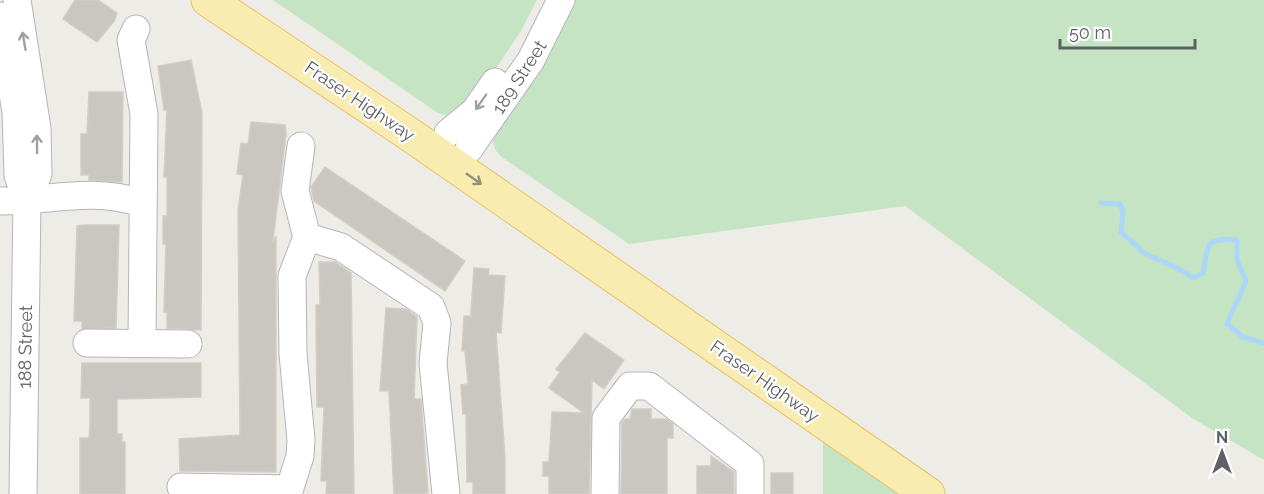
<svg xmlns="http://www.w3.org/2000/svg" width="1264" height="494" viewBox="0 0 1264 494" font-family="Raleway,sans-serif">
	<rect width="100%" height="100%" fill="#eeece6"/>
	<path fill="#c4e4c4" d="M273,0h264l-16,31 -49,73 -21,13 -13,-4z
		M571,0h693v460l-72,-42 -287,-212 -276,38 -123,-84c-10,-7 -14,-13 -13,-26z
		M823,442l76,52h-76z"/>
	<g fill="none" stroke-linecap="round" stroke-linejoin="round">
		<path stroke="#acd7f8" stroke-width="5" d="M1101,203l19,1 3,8 -2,21c11,6 16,16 25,21 16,8 32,12 47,24l10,-5c6,-28 0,-36 34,-33v20l9,21 -19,43 16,13 21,6"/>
	</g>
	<path fill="#cac7c2" stroke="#d2cec4" stroke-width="1.5" d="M75,0h23l19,13 -3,8 -17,21 -34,-23z
		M191,60l11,53 -1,217 -34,-2v-16h-3l2,-68h-3v-28h4v-39h-3l3,-67h-3l-6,-44z
		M89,92h34l-1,90 -33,-2v-5h-8v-41h6z
		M251,122l34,3 1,9 -13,107 3,-4v235l-96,-1 -1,-32 61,-4 -2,-225 5,-35 -6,-1 4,-31 7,1z
		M325,167l140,94 -20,30 -131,-90 -3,-14z
		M85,225h34l-3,103 -34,1v-8h-8l3,-95z
		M319,262h16l16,11 3,221h-28l1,-13h-6l3,-74h-7l-1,-88v-14h4z
		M474,268l15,1 -1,6 17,1 -4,57 -5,-1 9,127v35h-32v-12h-6l-1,-68h-3l-2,-29 7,-1 -3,-33h-3l2,-35h7v-4z
		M386,308l20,1 11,8 -3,82h7l7,94 -34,1 -5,-103h-9z
		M585,333l39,27 -20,29 -12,-9 -3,114h-40v-18h-6v-14h6l3,-50 32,1 -35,-25 11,-16 -4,-3z
		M82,363h119v34l-84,2v35h5v8h3v52h-45v-56h9l1,-12v-28h-9z
		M632,409h19v10h15l7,5v14h-6v56h-46l1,-71 3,-4h5z
		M711,456l23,16v22h-37v-28h14z
		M771,473h22v21h-22z"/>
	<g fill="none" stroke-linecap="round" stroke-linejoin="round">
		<defs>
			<path id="minor" d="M17,0l20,128 1,46 -11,27
				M0,16l16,96 2,63 9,26 -4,293
				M136,29l-5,11 13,74 -2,230
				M448,133l27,-22 20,-29
				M469,149l62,-89 30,-60
				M0,201c52,0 89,-14 142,2
				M307,237l34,10 90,60 6,16 -4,40 13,131
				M87,343l101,1
				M181,487l107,2
				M288,494l12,-38 1,-16 -8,-86 -1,-78 15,-39 -12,-46 6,-45
				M605,494l1,-76 24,-32h19l101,78v30"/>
			<path id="major" d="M208,0l201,134 519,360"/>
		</defs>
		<use href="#minor" stroke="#b3b5b9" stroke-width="29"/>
		<use href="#major" stroke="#e6c267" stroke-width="35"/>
		<use href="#minor" stroke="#fff" stroke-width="27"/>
		<use href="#major" stroke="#f8ecb0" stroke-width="33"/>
	</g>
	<defs><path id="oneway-shaft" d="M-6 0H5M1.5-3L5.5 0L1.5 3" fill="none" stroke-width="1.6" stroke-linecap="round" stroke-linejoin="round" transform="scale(1.5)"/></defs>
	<g stroke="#9ea0a3">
		<use href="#oneway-shaft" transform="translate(24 41) rotate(-100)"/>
		<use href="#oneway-shaft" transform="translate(481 102) rotate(125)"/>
		<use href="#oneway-shaft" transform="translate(37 144) rotate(-91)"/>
	</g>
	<use stroke="#93927f" href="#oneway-shaft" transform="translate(474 179) rotate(35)"/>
	<g text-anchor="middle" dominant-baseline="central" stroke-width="4.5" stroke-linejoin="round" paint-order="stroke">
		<g font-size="18" fill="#5d6165" stroke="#fff">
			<text transform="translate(519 77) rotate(-57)">189 Street</text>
			<text transform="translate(360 101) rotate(34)">Fraser Highway</text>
			<text transform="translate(25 347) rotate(-89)">188 Street</text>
			<text transform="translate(765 381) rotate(35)">Fraser Highway</text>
		</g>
	</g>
	<g transform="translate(1222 452)" stroke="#ffffff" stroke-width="4.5" paint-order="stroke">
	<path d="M0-4.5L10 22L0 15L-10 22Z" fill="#5d6165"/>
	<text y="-9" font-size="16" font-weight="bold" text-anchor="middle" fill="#5d6165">N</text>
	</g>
	<path d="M1060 39v9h135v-9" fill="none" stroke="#5d6165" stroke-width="3"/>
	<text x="1069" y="39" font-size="18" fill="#5d6165" stroke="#ffffff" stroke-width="4.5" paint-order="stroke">50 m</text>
</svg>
